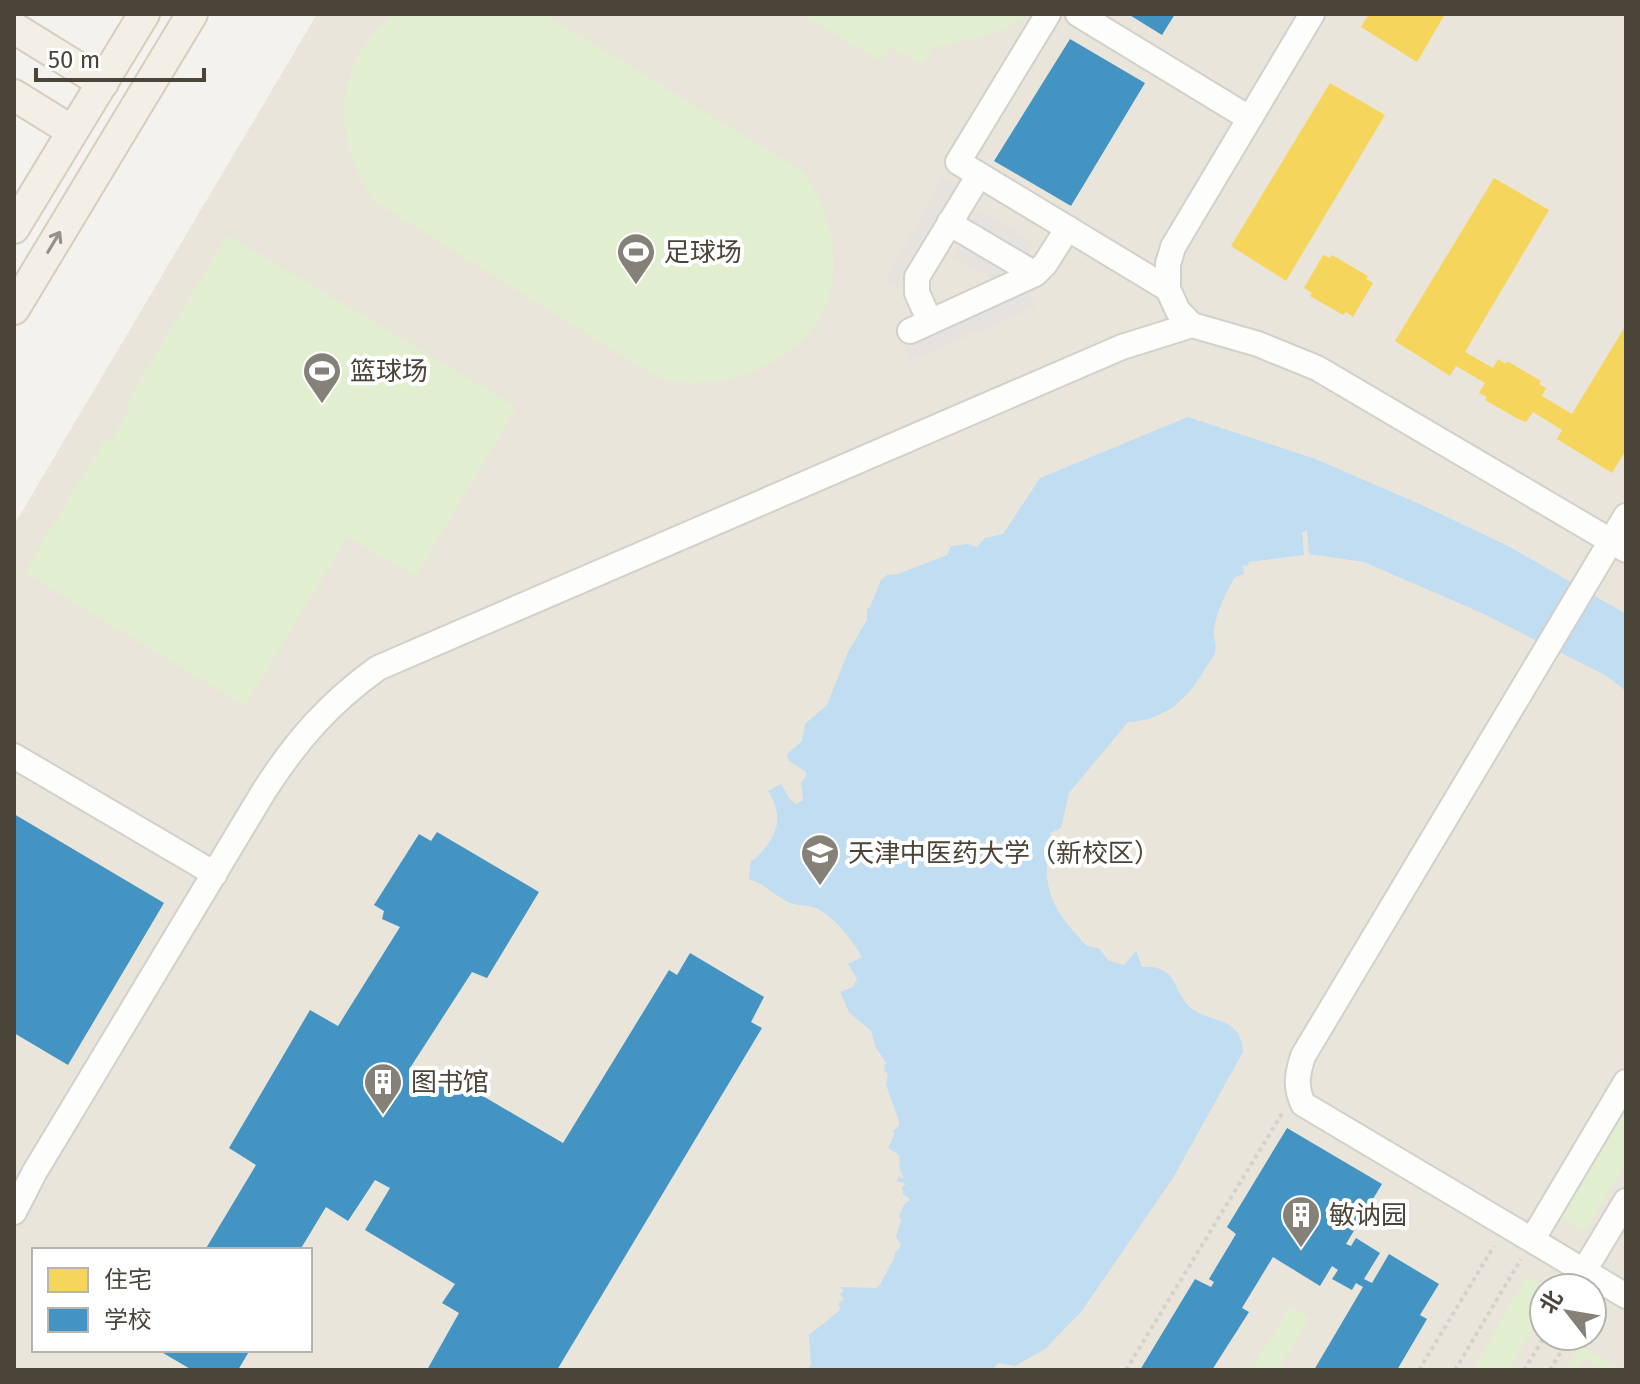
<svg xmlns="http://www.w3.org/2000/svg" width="1640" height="1384" viewBox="0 0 1640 1384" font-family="'Fira Sans','Noto Sans SC',sans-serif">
	<rect width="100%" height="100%" fill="#f4f2ee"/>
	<path fill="#eae5da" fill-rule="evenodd" d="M317,14h1309v1356h-1612v-845zM34,1250h276v100h-276zM1544,1288h48v48h-48z"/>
	<path fill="#e1eecf" d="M394,14h150l258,157c31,38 45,107 16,151 -32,47 -112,76 -165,53l-281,-175c-41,-65 -40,-134 22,-186z
		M801,14h88l20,3 23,-3h95c-30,24 -56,25 -92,33l-13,17 -31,-17 -11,14z
		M227,235l290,172 -101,169 -68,-39 -103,169 -221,-134 82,-134 5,2 20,-33 -5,-3z
		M1626,1107v56l-41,69 -24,-14z
		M1527,1276l20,12h-3v23l-35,59h-37z
		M1290,1306l20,12 -32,52h-27z
		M1580,1345l43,25h-21l-18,-11 -7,9 3,2h-15z"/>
	<path fill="#e6e3df" d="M943,177l17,8 -62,104 -13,-9z
		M980,210l53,32 -8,13 -10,-5 -20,32 -43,-26z
		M1030,292l6,15 -126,54 -6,-15z"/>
	<path fill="#c0ddf1" d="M1188,417l130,43 106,46 86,41 116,67v77l-21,-16 -121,-61 -120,-52 -55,-8 -2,-23 -5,1 2,23 -55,7 -1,4 -5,-1 1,9 -9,3c-9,16 -18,33 -21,52 -1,8 3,17 1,24 -2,5 -7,11 -10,16 -18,31 -40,51 -77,53l-59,71 -8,35 -10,5c-11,55 -1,74 36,113l12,2 9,12 16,5 12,-14 6,16c37,-3 31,27 49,41 21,16 50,8 52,44l-70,126 -92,134 -36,37 -30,17 -17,-3 -5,7h-186l4,-5 -2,-30 31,-25 -1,-8 5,-2 -4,-6 4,-3 -3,-4 36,1 2,-2 16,-29 -1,-3 7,-8 -5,-10 5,-15 -2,-5 5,-11 6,-6 -7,-5 -1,-7 4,-3 -9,-3 2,-5 5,3 -4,-9 -1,-15 -11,-7 6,-13 -1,-4 6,-5v-5l-13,-36 2,-12 -3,-1 -1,-7 3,-1 -11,-16 -5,-17 -22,-19 -9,-20 13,-5 4,-8 -9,-15 14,-7c-9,-16 -30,-44 -49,-50 -8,-2 -16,-1 -25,-5 -14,-7 -23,-18 -39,-23l2,-20 3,1c22,-22 32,-40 14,-69l13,-7 9,15 6,5 7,-4 -2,-18 5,-6v-4l-18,-12 -1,-6 15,-13 3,-17 22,-19 21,-53 19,-32v-11l3,-2 11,-27 6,-5 11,-1 49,-19 4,-9 16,-2 10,3 8,-9 18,-4 37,-56z"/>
	<path fill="#f6d55c" d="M1369,14h76l-28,48 -56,-35z
		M1330,83l55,32 -99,166 -55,-35z
		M1494,178l55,32 -84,142 28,16 5,-9 8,5 1,-3 34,20 -2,3 7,4 -4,8 30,18 54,-89v125l-14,23 -55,-34 5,-9 -29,-18 -7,10 -8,-3 -33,-19 2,-3 -8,-4 6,-10 -29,-17 -6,10 -55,-35z
		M1323,255l7,3 2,-3 36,21 -2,3 7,4 -20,34 -7,-5 -3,3 -33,-19 2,-3 -8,-5z"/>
	<path fill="#4393c3" d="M1128,14h47l-13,21z
		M1070,39l75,44 -74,123 -77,-45z
		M14,814l150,89 -96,162 -54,-32z
		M437,832l102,60 -52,86 -15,-6 -62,96 37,21 7,-10 109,64 106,-173 8,5 13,-22 74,44 -13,25 11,6 -205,342h-130l32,-57 -17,-10 13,-19 -90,-54 25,-42 -15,-8 -27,41 -22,-14 -26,43h-95l51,-85 -27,-17 81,-138 28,16 62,-99 -18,-8 2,-8 -10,-6 45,-71 12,7z
		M1287,1128l95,56 -36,60 5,2 5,-8 24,15 -16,26 8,4 17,-29 50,30 -19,31 7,4 -30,51h-83l49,-83 -7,-4 -4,7 -20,-11 6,-9 -6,-4 -12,20 -47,-29 -31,51 7,4 -37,58h-72l55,-91 16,8 3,-5 -5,-3 27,-45 -9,-7z
		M158,1350h92l-12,20h-46z"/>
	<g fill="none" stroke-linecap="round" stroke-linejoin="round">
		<defs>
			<path id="minor" d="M1048,14l-90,148 210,127
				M1078,14l171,104
				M1312,14l-139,233 -5,17v25l10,22 14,14 66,19 59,24 309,182
				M949,223l86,51
				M930,322l-13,-29v-16l62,-102
				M910,331l125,-57 10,-10 23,-36
				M1626,516l-323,540c-6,19 -8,30 0,48l323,192
				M14,756l201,118
				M14,1212l20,-39 230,-382c32,-50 65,-88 114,-123l744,-321 70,-22
				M1532,1240l94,-158
				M1584,1271l42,-70"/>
			<path id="major" d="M14,28l89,55
				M14,95l58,36
				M14,228l130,-214
				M14,309l178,-295"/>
		</defs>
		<use href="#minor" stroke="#d2d0cb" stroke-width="28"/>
		<use href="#major" stroke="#d6cebb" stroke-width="34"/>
		<path stroke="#d3d2cc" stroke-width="4" stroke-dasharray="4 4" stroke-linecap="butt" d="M1126,1370l157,-258
			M1419,1370l75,-124
			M1455,1370l66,-111
			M1524,1370l21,-34
			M1550,1370l20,-34"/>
		<use href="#minor" stroke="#fdfdfc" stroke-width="24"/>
		<use href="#major" stroke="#f2efe6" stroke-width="30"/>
	</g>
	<defs><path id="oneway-shaft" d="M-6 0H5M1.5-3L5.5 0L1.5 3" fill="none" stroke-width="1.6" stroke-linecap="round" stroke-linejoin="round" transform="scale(2)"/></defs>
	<use stroke="#969187" href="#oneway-shaft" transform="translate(54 242) rotate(-59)"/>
	<defs>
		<symbol id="stadium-pin" viewBox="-11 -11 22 30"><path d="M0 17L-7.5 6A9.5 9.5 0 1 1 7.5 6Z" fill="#868178" stroke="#fff"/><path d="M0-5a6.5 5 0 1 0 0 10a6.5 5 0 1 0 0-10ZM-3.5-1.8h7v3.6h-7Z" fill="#fff"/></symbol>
		<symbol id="university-pin" viewBox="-11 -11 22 30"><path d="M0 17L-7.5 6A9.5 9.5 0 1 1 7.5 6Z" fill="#868178" stroke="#fff"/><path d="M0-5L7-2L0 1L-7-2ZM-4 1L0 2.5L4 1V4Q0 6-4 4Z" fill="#fff"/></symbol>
		<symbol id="building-pin" viewBox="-11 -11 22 30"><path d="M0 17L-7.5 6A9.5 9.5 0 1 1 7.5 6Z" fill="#868178" stroke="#fff"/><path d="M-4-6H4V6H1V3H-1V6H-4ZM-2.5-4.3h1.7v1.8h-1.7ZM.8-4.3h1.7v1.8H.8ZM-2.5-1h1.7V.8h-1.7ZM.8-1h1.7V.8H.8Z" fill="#fff"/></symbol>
	</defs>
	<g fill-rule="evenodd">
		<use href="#stadium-pin" x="614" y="230" width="44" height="60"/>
		<use href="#stadium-pin" x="300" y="349" width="44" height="60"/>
		<use href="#university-pin" x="798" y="831" width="44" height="60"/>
		<use href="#building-pin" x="361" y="1060" width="44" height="60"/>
		<use href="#building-pin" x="1279" y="1193" width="44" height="60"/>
	</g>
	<g text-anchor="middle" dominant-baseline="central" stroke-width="8" stroke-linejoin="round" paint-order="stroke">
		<g font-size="26" fill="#4b4439" stroke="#fff" text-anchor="start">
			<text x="664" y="252">足球场</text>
			<text x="350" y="371">篮球场</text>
			<text x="848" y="853">天津中医药大学（新校区）</text>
			<text x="411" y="1082">图书馆</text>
			<text x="1329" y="1215">敏讷园</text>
		</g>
	</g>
	<rect width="1640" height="1384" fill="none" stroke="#4b4439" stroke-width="32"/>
	<rect x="32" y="1248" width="280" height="104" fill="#ffffff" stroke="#b7b4b0" stroke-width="2"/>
	<rect x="48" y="1268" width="40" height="24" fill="#f6d55c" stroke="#b7b4b0" stroke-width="2"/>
	<text x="104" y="1288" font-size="24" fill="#4b4439">住宅</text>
	<rect x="48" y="1308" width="40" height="24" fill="#4393c3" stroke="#b7b4b0" stroke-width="2"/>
	<text x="104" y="1328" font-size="24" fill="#4b4439">学校</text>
	<g transform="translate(1568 1312) rotate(301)"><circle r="38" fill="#ffffff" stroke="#b7b4b0" stroke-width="2"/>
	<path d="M0-6L14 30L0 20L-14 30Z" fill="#868178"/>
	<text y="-12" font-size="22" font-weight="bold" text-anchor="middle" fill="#4b4439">北</text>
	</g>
	<path d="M36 68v12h168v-12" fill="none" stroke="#4b4439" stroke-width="4"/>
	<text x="48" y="68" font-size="24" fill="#4b4439" stroke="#ffffff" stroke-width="6" paint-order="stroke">50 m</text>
</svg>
